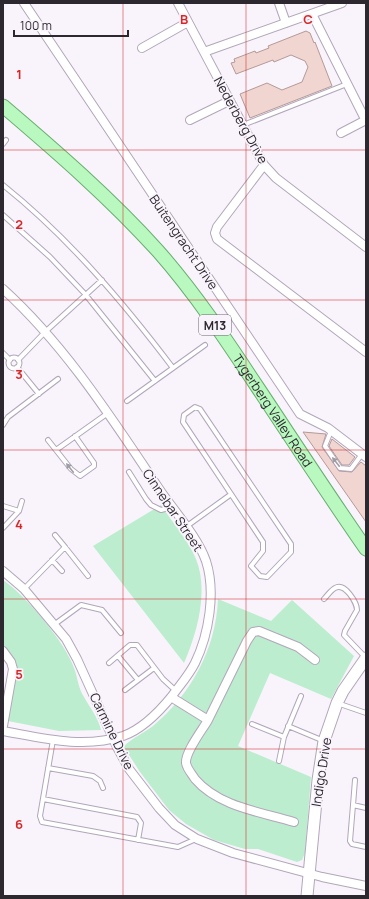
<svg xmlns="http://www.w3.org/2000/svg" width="369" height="899" viewBox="0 0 369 899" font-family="Manrope,sans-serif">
	<rect width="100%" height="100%" fill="#f9f4fc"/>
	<path fill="#bbedce" d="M161,505c11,17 27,35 35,54 13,32 1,74 -12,104l-91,-117z
		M3,580c22,15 63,63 71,88 4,10 4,20 10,29 6,11 14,20 17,33l-42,1 -51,-10 8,-54 -3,-9 -10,-12z
		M218,599l53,22 21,-21 62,56 -23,43 -61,-26 -32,73 73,31 -6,76 -3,7 -5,2 -39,-13h-13l-31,-9 -28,-16 -17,-14 -29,-38 -16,-25c3,-6 23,-16 29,-21 38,-32 63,-77 65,-127z"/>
	<path fill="#f0d5d1" stroke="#b49a97" d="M306,31l4,2 4,10 1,-1 17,44 -82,32 -10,-24 27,-11 15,7 20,-8 6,-15 -3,-6 -14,-6 -17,7 -1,-2 -37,14 -5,-11 4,-1 -1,-3 21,-8 1,2 13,-5 -1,-2z
		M303,432l23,2 -4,13 17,24 13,1 9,-10 5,4v56z
		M332,439l23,18 -6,8h-7l-13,-19z"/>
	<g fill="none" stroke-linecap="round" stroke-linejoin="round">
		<defs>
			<path id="service" d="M243,125l104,-41
				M3,144l3,-4
				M3,185c65,52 120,117 170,183
				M3,215l47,42 35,37 70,87
				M3,353l7,7
				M8.5 363a5.5 5.5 0 1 1 11 0a5.5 5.5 0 1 1-11 0Z
				M18,360l27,-28 57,-52
				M17,367l22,27
				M127,401l78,-56
				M195,407l5,2 91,135v8l-24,25 -7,-1 -9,-10 12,-15v-9l-80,-120 1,-7z
				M3,425l5,-8 50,-38
				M331,431l-6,15 15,22 11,1 11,-15
				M48,440l23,29 9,7 14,-10v-3l-19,-27
				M56,450l52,-37
				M129,472l17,27 5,6 10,5 11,-3
				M3,506l16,5
				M187,526l43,-31
				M3,528l16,-17 3,-10
				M55,535l10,12
				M52,560l10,11
				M24,589l41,-42 23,29
				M324,599c3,-3 7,-9 11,-11 10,-6 22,15 22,22l-12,21 -1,4 22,23
				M55,624l26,-19 21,5 19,23
				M118,656l20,24
				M109,663l21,-18h7l26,34 13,12
				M125,690l29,-22
				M337,703l29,10
				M252,724l32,13
				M288,726l36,15
				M53,740l-13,76 2,6 136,25 18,-8
				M279,761l5,-24 17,-41
				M48,768l45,8 7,5 3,7
				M43,799l94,18 4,6 -3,17
				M353,805l2,-25
				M366,808l-13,-3 -3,36 2,3 14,3"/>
			<path id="minor" d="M24,3l276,411 28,14 38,29
				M178,3l86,162 12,13 90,69
				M279,3l7,20
				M312,14l54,107
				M142,48l46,-26
				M204,52l138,-49
				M190,120l39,-19
				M341,133l25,-13
				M264,165l-47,62 -2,6 2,6 149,113
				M3,289c64,58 111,133 159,204 14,20 36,45 44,68 10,31 3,73 -11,102 -6,12 -15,22 -23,33 -13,16 -29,33 -49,40 -40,13 -81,2 -120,-5
				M3,571l21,18 42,50 11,20 40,88 12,22 30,39 16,17 22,14 36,14 89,24 44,9
				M3,651l8,11 2,7 -10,57
				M171,697l37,23 39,-79 6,-9 6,-1 39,16 17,13
				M208,720c-5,9 -23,32 -22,43 1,6 6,11 9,16 24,28 66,33 99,43"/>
			<path id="tertiary" d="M307,896l11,-116 6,-39 13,-38 6,-12 23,-33"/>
			<g id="primary">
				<path id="s1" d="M3,106c54,46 107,92 155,145 37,42 69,90 100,137 36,54 71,108 108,161"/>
			</g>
		</defs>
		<use href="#service" stroke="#b2a6ba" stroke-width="6"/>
		<use href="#minor" stroke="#b2a6ba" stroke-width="10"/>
		<use href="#tertiary" stroke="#b2a6ba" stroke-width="13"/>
		<use href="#primary" stroke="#69ad71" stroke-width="15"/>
		<use href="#service" stroke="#fff" stroke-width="4"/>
		<use href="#minor" stroke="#fff" stroke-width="8"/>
		<use href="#tertiary" stroke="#fff" stroke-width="11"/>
		<use href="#primary" stroke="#b9f8bf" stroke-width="13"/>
	</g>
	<defs><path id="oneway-solid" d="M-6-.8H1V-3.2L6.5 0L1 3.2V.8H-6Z"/></defs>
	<g fill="#a09ea2">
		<use href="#oneway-solid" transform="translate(336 462) rotate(-128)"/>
		<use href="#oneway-solid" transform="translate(70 468) rotate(-128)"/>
	</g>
	<path fill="none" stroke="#d62828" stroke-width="1" stroke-opacity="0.55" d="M123,3v893M246,3v893M3,150h363M3,300h363M3,450h363M3,599h363M3,749h363"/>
	<g text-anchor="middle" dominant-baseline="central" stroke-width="3.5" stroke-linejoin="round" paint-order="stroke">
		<rect fill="#f9f4fc" stroke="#6a656d" stroke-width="1" x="199" y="315" width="32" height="20" rx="3"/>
		<g font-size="12" font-weight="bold" fill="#2d2830">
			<text x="215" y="325">M13</text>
		</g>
		<g font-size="13" fill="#2d2830" stroke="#f9f4fc">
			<text transform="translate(241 120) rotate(61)">Nederberg Drive</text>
			<text transform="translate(184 242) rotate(56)">Buitengracht Drive</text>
			<text stroke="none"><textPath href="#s1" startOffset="409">Tygerberg Valley Road</textPath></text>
			<text transform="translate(173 510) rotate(56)">Cinnebar Street</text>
			<text transform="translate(112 731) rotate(64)">Carmine Drive</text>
			<text transform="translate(321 772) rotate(-81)">Indigo Drive</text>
		</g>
	</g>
	<g font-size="13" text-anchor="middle" font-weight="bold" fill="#d62828" stroke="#f9f4fc" stroke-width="3.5" stroke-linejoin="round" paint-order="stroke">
		<text x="184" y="24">B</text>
		<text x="308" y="24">C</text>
		<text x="19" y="79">1</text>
		<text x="19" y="229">2</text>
		<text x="19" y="379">3</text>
		<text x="19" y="529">4</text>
		<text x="19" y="679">5</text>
		<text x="19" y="829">6</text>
	</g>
	<rect width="369" height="899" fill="none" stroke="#2d2830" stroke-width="8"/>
	<path d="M14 30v6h114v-6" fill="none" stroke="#2d2830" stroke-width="2"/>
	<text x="20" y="30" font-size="12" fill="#2d2830" stroke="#f9f4fc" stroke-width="3" paint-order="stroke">100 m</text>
</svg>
